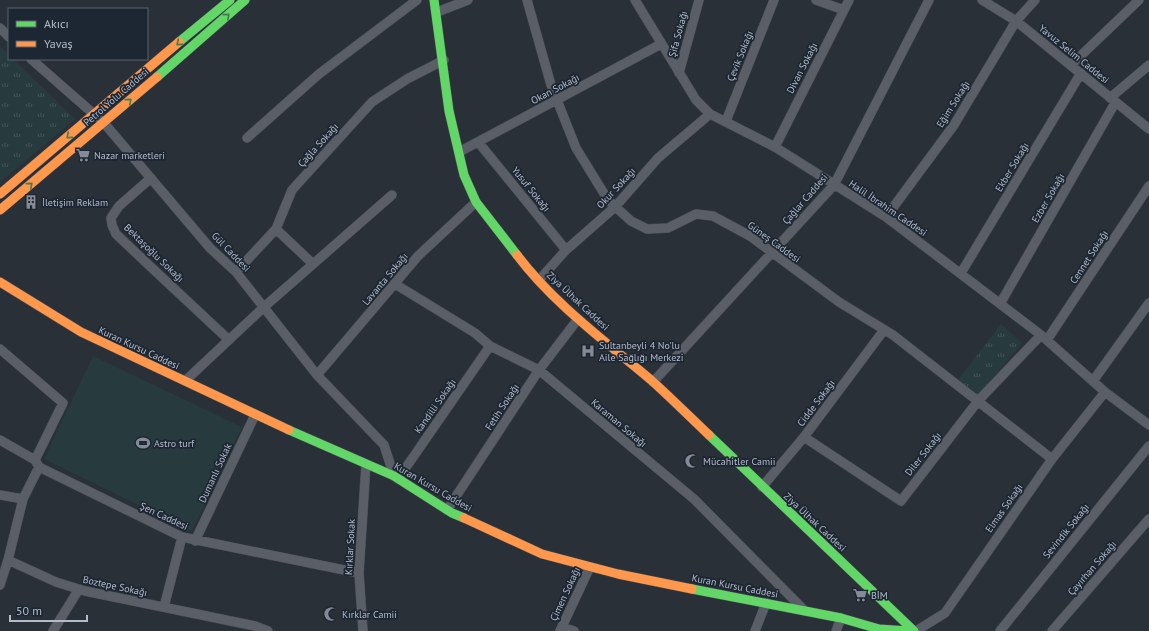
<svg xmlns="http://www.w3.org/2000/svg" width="1149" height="631" viewBox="0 0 1149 631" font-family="'PT Sans',sans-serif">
	<defs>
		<pattern id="grass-tufts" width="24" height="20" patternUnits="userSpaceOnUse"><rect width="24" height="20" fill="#273a3e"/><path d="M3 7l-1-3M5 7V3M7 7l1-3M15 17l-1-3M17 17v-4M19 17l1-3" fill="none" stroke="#445559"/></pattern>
	</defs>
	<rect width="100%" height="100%" fill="#2a3038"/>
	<path fill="url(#grass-tufts)" d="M0,46l9,9v4h4l62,60 -75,63z
		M1001,324l21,19 -45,53 -19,-16z"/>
	<path fill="#273a3e" d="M93,356l149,71 -50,104 -148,-72z"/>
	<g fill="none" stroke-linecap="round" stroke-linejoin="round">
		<defs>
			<path id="street" d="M527,0l24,85 25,63 32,52 23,21 16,8 21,-1 28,-14 17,2 37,20 89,66 54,33 159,124
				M635,0l61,100 14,14 65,33 111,70 155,118 64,57 44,33
				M816,0l28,10
				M982,0l34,21 133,108
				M437,12l31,-12
				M0,28l9,9
				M31,59l73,64 106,125 26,24 81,103 67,70 10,31
				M1071,65l68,-65
				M679,73l20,-73
				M1110,98l39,-33
				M726,121l48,-121
				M247,138l72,-64 98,-74
				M479,143l87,107
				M775,147l74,-147
				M459,152l202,-108
				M151,178l-32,28 -8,12 1,7 4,9 37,35 76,71
				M886,217l68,-92 62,-104 19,-21
				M276,229l37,35
				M236,272l40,-43 16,-39 80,-88 35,-23 37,-19
				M961,273l120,-200
				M539,280l27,-30 49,-43 43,-49 52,-44
				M395,284l80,49 15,13 49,24 155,129 111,112
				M1000,304l115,-201
				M1047,340l102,-154
				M0,349l63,54 -28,57
				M317,375l101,-119 58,-54
				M185,381l79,-74 128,-112
				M1093,381l56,-78
				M653,382l181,-197 95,-185
				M804,437l97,64 77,-100 63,-66
				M0,440l35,20 4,7 143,70 177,36
				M398,479l92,-133
				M762,487l42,-50 80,-107
				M0,495l23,4
				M447,510l92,-140 39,-51
				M195,541l60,-126
				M8,560l48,22 29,9 170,35 13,5
				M0,585l8,-25 15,-61 16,-32
				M164,607l18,-70
				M562,627l12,4
				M53,631l26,-42
				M363,631l-4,-58 7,-109
				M560,631l30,-64
				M755,631l11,-28
				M836,631l5,-13
				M916,631l29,-18 107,-154 53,-67
				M1000,631l149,-185
				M1052,631l97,-112"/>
			<path id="fast" d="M434,0l15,111 15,64 12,27 41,53
				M179,42l51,-42
				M157,77l88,-77
				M289,430l105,46 58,37 12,5
				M709,435l205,196
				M692,589l149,29 38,11 29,2"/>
			<path id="slow" d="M0,194l179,-152
				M0,210l157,-133
				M517,255c37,49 88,86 134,125 20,18 39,37 58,55
				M0,282l81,50 208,98
				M464,518l78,36 76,20 74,15"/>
		</defs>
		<use href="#street" stroke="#484c53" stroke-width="10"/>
		<use href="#fast" stroke="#484c53" stroke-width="10"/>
		<use href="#slow" stroke="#484c53" stroke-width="10"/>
		<use href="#street" stroke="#5a5e66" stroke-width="9"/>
		<use href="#fast" stroke="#63d668" stroke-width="9"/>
		<use href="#slow" stroke="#ff974d" stroke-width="9"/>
	</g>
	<defs><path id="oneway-chevron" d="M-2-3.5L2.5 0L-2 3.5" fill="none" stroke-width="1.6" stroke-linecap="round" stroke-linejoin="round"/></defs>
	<g stroke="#407e4e">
		<use href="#oneway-chevron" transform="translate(227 16) rotate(-41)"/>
		<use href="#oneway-chevron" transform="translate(179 43) rotate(140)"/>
		<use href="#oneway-chevron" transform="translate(129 101) rotate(-41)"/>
		<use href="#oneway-chevron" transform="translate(69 136) rotate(140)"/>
		<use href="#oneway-chevron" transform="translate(30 185) rotate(-40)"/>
	</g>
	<defs>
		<symbol id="supermarket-bare" viewBox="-9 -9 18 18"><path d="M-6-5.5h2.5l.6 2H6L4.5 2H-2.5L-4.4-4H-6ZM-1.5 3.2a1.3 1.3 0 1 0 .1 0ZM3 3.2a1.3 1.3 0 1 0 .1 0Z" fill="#848b96" stroke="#1d2633" stroke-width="2.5" paint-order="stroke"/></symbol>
		<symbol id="building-bare" viewBox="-9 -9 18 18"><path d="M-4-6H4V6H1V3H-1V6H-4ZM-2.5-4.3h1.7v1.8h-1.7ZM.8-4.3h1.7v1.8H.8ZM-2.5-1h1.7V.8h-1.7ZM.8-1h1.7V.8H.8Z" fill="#848b96" stroke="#1d2633" stroke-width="2.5" paint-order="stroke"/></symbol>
		<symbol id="hospital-bare" viewBox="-9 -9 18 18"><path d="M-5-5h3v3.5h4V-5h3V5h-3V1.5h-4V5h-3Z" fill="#848b96" stroke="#1d2633" stroke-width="2.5" paint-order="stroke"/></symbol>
		<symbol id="stadium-bare" viewBox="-9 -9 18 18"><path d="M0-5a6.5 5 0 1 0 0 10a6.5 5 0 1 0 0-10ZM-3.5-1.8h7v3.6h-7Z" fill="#848b96" stroke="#1d2633" stroke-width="2.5" paint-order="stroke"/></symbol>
		<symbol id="mosque-bare" viewBox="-9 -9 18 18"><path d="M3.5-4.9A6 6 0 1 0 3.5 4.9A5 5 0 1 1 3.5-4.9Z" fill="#848b96" stroke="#1d2633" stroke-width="2.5" paint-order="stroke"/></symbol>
	</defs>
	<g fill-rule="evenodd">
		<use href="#supermarket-bare" x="73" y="145" width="20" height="20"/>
		<use href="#building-bare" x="21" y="192" width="20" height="20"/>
		<use href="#hospital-bare" x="578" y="341" width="20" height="20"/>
		<use href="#stadium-bare" x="133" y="433" width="20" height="20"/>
		<use href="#mosque-bare" x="682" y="451" width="20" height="20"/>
		<use href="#supermarket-bare" x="850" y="585" width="20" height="20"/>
		<use href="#mosque-bare" x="321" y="604" width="20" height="20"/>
	</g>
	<g text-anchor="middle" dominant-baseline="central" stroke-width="3.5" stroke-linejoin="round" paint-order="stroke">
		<g font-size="10" fill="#b4bcc9" stroke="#1d2633">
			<text transform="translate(678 34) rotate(-75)">Şifa Sokağı</text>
			<text transform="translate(1074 54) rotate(39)">Yavuz Selim Caddesi</text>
			<text transform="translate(740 56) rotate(-68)">Çevik Sokağı</text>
			<text transform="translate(802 68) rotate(-63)">Divan Sokağı</text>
			<text transform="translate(555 89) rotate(-28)">Okan Sokağı</text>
			<text transform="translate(116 97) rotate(-41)">Petrol Yolu Caddesi</text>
			<text transform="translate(953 104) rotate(-58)">Eğim Sokağı</text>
			<text transform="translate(318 145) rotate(-48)">Çağla Sokağı</text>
			<text transform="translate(1012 167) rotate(-59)">Ekber Sokağı</text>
			<text transform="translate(616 188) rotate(-47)">Okur Sokağı</text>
			<text transform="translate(531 189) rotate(51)">Yusuf Sokağı</text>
			<text transform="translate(1048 198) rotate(-60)">Ezber Sokağı</text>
			<text transform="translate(805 199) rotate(-49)">Çağlar Caddesi</text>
			<text transform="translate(888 208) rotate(34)">Halil İbrahim Caddesi</text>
			<text transform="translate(774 242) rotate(36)">Güneş Caddesi</text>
			<text transform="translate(231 252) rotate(46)">Gül Caddesi</text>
			<text transform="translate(154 253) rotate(44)">Bektaşoğlu Sokağı</text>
			<text transform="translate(1089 257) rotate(-57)">Cennet Sokağı</text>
			<text transform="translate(385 279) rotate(-50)">Lavanta Sokağı</text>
			<text transform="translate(578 301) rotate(43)">Ziya Ülhak Caddesi</text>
			<text transform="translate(139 348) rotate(25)">Kuran Kursu Caddesi</text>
			<text transform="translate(816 403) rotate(-53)">Cidde Sokağı</text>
			<text transform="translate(435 406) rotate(-55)">Kandilli Sokağı</text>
			<text transform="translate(502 407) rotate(-57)">Fetih Sokağı</text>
			<text transform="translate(619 423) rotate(40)">Karaman Sokağı</text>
			<text transform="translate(923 454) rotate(-52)">Diler Sokağı</text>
			<text transform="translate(215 473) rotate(-65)">Dumanlı Sokak</text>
			<text transform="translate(433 487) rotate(30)">Kuran Kursu Caddesi</text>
			<text transform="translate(1004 508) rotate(-55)">Elmas Sokağı</text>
			<text transform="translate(164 516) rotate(25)">Şen Caddesi</text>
			<text transform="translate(815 522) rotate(43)">Ziya Ülhak Caddesi</text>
			<text transform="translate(1066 531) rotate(-51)">Sevindik Sokağı</text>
			<text transform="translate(350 547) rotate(-87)">Kırklar Sokak</text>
			<text transform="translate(1092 568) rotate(-49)">Çayırhan Sokağı</text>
			<text transform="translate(115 586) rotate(12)">Boztepe Sokağı</text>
			<text transform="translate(735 586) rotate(11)">Kuran Kursu Caddesi</text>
			<text transform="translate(565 594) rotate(-65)">Çimen Sokağı</text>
		</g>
		<g font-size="10" fill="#b4bcc9" stroke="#1d2633" text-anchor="start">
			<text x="94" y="155">Nazar marketleri</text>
			<text x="42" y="202">İletişim Reklam</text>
			<text x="599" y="345">Sultanbeyli 4 No'lu<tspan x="599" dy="12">Aile Sağlığı Merkezi</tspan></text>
			<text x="154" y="443">Astro turf</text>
			<text x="703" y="461">Mücahitler Camii</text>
			<text x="871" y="595">BİM</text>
			<text x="342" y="614">Kırklar Camii</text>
		</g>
	</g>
	<rect x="8" y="8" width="140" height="52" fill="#1d2633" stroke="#59626f"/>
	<rect x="16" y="21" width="20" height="6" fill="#63d668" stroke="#59626f"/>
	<text x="44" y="28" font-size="12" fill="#b4bcc9">Akıcı</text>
	<rect x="16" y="41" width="20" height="6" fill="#ff974d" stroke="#59626f"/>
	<text x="44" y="48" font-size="12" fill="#b4bcc9">Yavaş</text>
	<path d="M10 615v6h77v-6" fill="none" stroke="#b4bcc9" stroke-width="2"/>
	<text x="16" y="615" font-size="12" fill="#b4bcc9" stroke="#1d2633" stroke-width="3" paint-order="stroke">50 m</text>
</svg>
